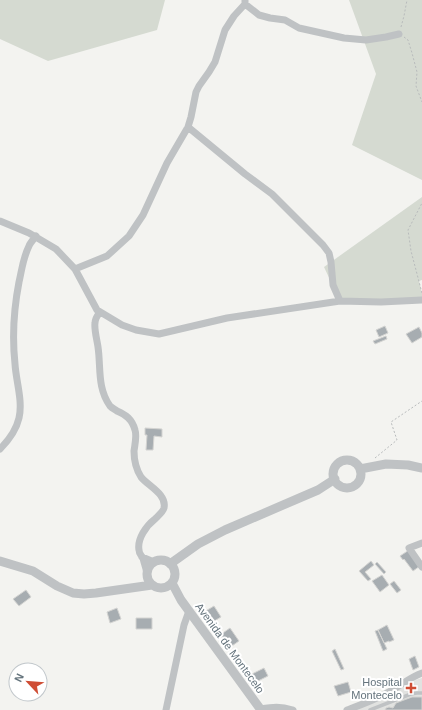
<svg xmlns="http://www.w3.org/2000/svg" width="422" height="710" viewBox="0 0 422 710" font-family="Arial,sans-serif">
	<rect width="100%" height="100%" fill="#f3f3f0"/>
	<path fill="#e1e2e0" d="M422,678v32h-71l58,-28z"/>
	<path fill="#d5dad1" d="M0,0h165l-8,30 -109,31 -48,-22z
		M349,0h73v180l-70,-35 24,-71z
		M422,197v83l-3,1 3,12v7l-82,1 -16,-34z"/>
	<path fill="#a7adb1" stroke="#d4d4d2" d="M385,326l3,7 -9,4 -3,-7z
		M419,327l3,6v4l-10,6 -6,-9z
		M386,336l1,3 -12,5 -2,-3z
		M145,428l17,1v8l-8,-1 -1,14h-7l1,-15h-2z
		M409,550l11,16 -7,5 -9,-12 -1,1 -3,-4z
		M371,561l3,4 -9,7 6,7 -3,2 -9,-10z
		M377,562l9,10 -2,2 -9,-10z
		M382,575l7,10 -9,7 -8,-11z
		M394,581l7,9 -4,3 -7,-9z
		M26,590l5,7 -12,9 -6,-7z
		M214,606l7,11 -10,6 -7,-11z
		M117,608l4,11 -11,4 -3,-11z
		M136,618h16v11h-16z
		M387,625l7,15 -5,2v-1l-5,2 -6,-13z
		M230,628l9,13 -10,7 -9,-13z
		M378,630l9,19 -4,2 -8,-20z
		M335,649l9,20 -3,1 -9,-19z
		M415,656l4,11 -6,3 -4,-11z
		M264,668l4,8 -14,7 -4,-8z
		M348,682l3,10 -13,4 -4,-10z
		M412,697h10v13h-37l1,-2 3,-1 4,1 3,-5z"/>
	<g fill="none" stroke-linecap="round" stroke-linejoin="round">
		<path stroke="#b8bbbc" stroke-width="1" stroke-dasharray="2 2" stroke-linecap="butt" d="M401,27l3,-11 3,-16
			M404,37l4,3 4,13 5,19 -1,14 6,16
			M422,293l-11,-42 -3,-21 14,-27
			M375,458l22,-18 -6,-18 31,-21"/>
		<path stroke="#bfc2c4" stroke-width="3.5" d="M370,710l41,-16 6,-1h5"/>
		<path stroke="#bfc2c4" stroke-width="7" d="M245,4l14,11 11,3 15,2 14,8 45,10 22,2 20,-3 13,-3
			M188,127l57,47 27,20 51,51 6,8 2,9 2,23 7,16
			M0,221l29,12 27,16 19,20 22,41 25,15 14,5 23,4 68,-16 113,-17 41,1 41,-2
			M75,269l32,-13 22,-20 14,-21 24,-52 21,-36 3,-10 5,-25 3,-6 10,-14 6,-10 10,-32 9,-14 11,-12v-4
			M100,312c-3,4 -5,6 -5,11 -1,6 2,17 3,24 3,20 -1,41 12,59 2,2 4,3 7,5 9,4 15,8 18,19 2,6 0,14 -1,21 0,9 2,18 7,26 7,9 26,17 23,31 -1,4 -6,8 -9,11 -9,7 -18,20 -16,31 0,4 2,5 4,8 1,5 3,10 4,15
			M0,449c9,-9 16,-18 19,-31 4,-17 -3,-37 -4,-54 -3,-28 -1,-56 4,-82 3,-13 4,-24 10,-36 1,-3 4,-6 7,-10
			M422,543l-13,5 13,19
			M142,557l12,5
			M260,709c13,-2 20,-3 33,1
			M166,710l18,-85 5,-14
			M347,710c16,-6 33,-12 47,-21 10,-6 17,-12 28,-16"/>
		<path stroke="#bfc2c4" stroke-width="9" d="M333 474a14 14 0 1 1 28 0a14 14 0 1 1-28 0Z
			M360,469l26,-5 22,1 14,3
			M147 574a14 14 0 1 1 28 0a14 14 0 1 1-28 0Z
			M0,561l33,10 24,15 16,7 11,1 12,-1 56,-8
			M170,564l28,-20 27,-14 93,-40 17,-11
			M172,583l9,17 80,110"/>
	</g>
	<path fill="#cf4d34" stroke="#fff" stroke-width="1.5" d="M409 682h4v4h4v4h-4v4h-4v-4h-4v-4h4z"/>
	<g text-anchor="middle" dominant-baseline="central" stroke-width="4" stroke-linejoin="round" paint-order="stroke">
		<g font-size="11" fill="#65747d" stroke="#fff">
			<text transform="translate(230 648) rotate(54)">Avenida de Montecelo</text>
		</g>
		<g font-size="11" fill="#65747d" stroke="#fff" text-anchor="end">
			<text x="402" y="682">Hospital<tspan x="402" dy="13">Montecelo</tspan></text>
		</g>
	</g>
	<g transform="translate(28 682) rotate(296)"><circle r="19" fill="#ffffff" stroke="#c1c7cb"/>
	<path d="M0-3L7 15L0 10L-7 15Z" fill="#cf4d34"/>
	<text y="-6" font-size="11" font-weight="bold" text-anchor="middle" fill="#65747d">N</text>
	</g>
</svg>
